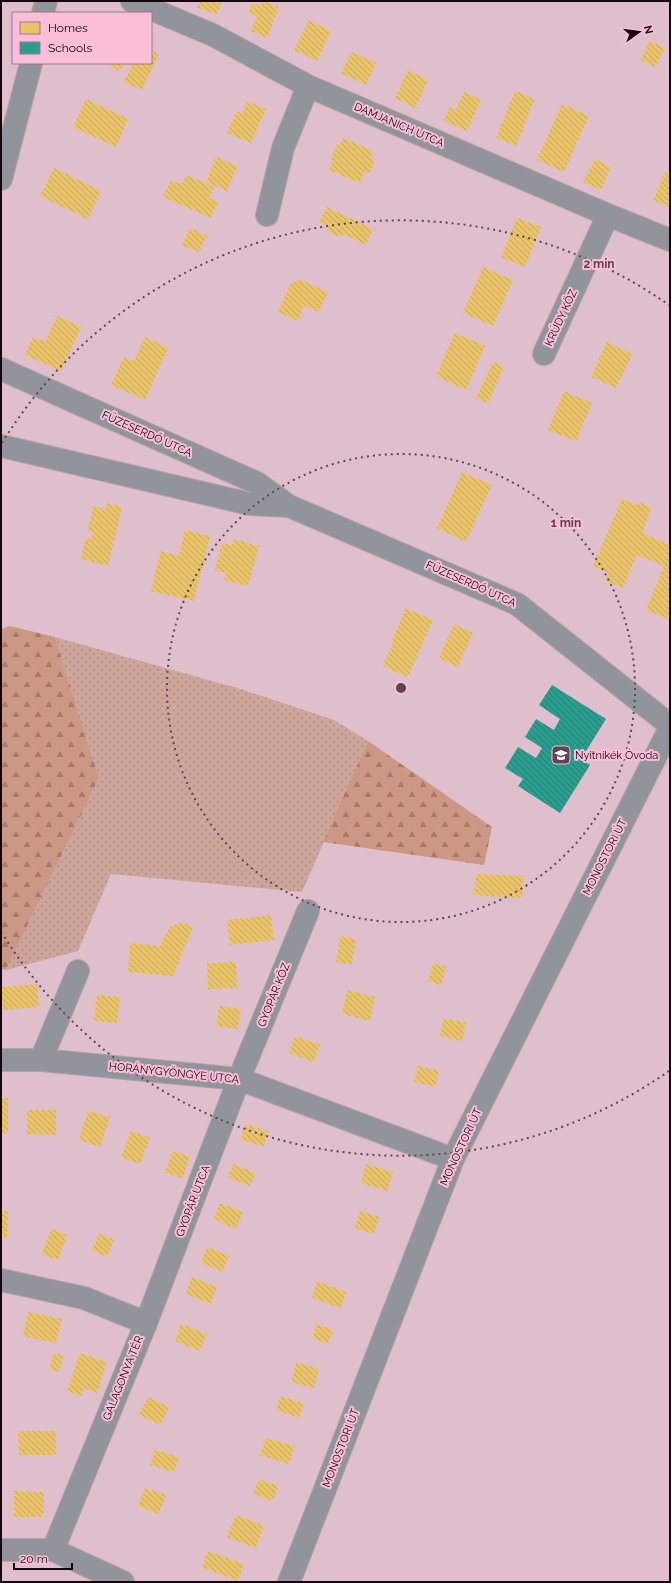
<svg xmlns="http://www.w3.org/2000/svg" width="671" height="1583" viewBox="0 0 671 1583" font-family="Raleway,sans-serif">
	<defs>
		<pattern id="grass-dots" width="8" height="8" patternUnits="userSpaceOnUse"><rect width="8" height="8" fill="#cea59b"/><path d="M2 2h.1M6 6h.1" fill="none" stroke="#b08d84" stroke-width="1.8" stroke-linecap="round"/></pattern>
		<pattern id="forest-firs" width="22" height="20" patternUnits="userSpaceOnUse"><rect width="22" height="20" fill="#cd9786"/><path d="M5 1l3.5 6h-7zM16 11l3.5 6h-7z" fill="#a5796c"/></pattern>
		<pattern id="homes-back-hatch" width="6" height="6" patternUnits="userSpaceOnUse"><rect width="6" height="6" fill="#e9c46a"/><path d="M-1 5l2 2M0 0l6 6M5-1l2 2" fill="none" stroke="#c7a75b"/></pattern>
		<pattern id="schools-back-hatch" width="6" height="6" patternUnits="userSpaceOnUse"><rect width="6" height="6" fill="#2a9d8f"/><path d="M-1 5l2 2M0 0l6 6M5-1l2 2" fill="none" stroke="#237e73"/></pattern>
	</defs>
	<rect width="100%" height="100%" fill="#e0bfcd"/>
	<path fill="url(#grass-dots)" d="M55,637l182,51 97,32 34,21 -66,151 -191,-18 -33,77 -72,19 93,-192z"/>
	<path fill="url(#forest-firs)" d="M10,626l45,11 44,141 -93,192 -5,-1v-340z
		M368,741l124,86 -8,38 -161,-23z"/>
	<path fill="url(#homes-back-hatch)" d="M200,1h23l-7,14 -19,-8z
		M263,1l16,6 -12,31 -16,-7 6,-15 -9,-3 4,-10 9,3z
		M309,20l22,11 -14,30 -23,-11z
		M650,41l15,7 -10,19 -14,-7z
		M151,50l8,4 -17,36 -18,-8 9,-19h18z
		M351,52l25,11 -10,22 -25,-12z
		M104,63h20l-3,8z
		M408,70l20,10 -13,28 -20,-10z
		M515,91l20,8 -19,47 -20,-8z
		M464,92l17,8 -14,31 -24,-11 7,-13 6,3z
		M86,99l42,20 -12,28 -43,-20z
		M248,101l18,8 -15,34 -24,-10 9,-22 6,3z
		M562,104l27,12 -25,56 -27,-12z
		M343,138l30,13 -3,7 5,2 -6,14 -5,-2 -4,11 -31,-13 4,-10 -2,-1 6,-15 3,1z
		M216,157l22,9 -11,25 -21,-9z
		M595,159l16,8 -10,23 -18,-8z
		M54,168l47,23 -13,28 -48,-23z
		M666,170l4,2v35l-17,-7z
		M186,175l28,12 -5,11 9,4 -7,16 -48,-21 8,-17 11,5z
		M327,207l46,22 -7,16 -23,-11 -2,3 -14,-6 2,-4 -10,-5z
		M517,218l24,9 -16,40 -24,-10z
		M190,228l17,8 -8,16 -17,-7z
		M483,267l30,13 -20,46 -30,-13z
		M301,280l27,12 -9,20 -15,-7 -6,16 -20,-9 13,-29z
		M57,316l24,11 -20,44 -36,-16 8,-18 12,5z
		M455,333l30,13 -19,44 -30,-14z
		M145,337l23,11 -23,52 -34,-15 13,-28 10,4z
		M607,342l25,12 -16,34 -25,-11z
		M493,362l11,5 -16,36 -12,-5z
		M564,391l28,12 -16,38 -28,-11z
		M462,472l30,13 -26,57 -29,-14z
		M622,499l15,6 2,-3 13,6 -10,25 28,12v75l-24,-10 18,-44 -27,-11 -14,33 -18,-7 4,-8 -16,-7z
		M107,503l15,4 -14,59 -27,-7 5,-21 5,1 2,-8 -5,-1 5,-24 12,3z
		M185,530l25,6 -16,65 -43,-10 10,-40 18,5z
		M234,539l25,7 -11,40 -24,-6 2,-7 -11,-3 7,-27 10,2z
		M406,608l27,12 -25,57 -25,-11 10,-22 -2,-1z
		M454,624l19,9 -15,34 -19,-9z
		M476,874l47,2 -1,22 -48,-3z
		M271,915l3,25 -44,5 -3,-25z
		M181,922l12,5 -20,49 -45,-4 2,-29 30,3 10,-19z
		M340,936l16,3 -4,25 -16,-2z
		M236,962l1,26 -29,1 -1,-26z
		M433,963l13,4 -5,18 -13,-4z
		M37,984l2,23 -36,3 -2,-23z
		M347,990l28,7 -5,24 -28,-7z
		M97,995l23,2 -3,26 -23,-2z
		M219,1006l22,3 -3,20 -22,-3z
		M444,1018l22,5 -4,18 -22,-5z
		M295,1036l25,9 -6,17 -25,-9z
		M418,1066l21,5 -4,16 -21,-5z
		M1,1098h7v35h-7z
		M27,1110h29v25l-29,-1z
		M88,1111l22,6 -10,30 -21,-7z
		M245,1124l23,7 -4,15 -23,-6z
		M131,1131l19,7 -10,26 -19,-7z
		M172,1151l18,5 -7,22 -18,-5z
		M233,1164l22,9 -5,13 -22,-9z
		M366,1164l27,8 -6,19 -26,-8z
		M220,1203l23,9 -7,17 -22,-10z
		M1,1211h7l-1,27h-6z
		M360,1211l19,6 -5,17 -19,-6z
		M51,1229l16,6 -9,25 -16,-6z
		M99,1233l15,7 -7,17 -15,-7z
		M207,1247l22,9 -6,16 -22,-9z
		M192,1277l25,10 -6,17 -25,-10z
		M317,1281l29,11 -5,16 -29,-10z
		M28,1312l34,7 -6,24 -33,-7z
		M181,1324l26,10 -7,17 -25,-10z
		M317,1324l16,6 -5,14 -16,-6z
		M54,1353l10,2 -5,17 -10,-3z
		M80,1353l27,9 -10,31 -13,-5 -3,8 -14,-5z
		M297,1362l22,7 -5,19 -23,-6z
		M281,1396l23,8 -5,14 -23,-8z
		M148,1397l21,10 -8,18 -22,-10z
		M18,1431h38v24h-37z
		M266,1438l29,8 -6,18 -29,-9z
		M155,1450l24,7 -5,15 -24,-7z
		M259,1479l19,7 -5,15 -20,-7z
		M145,1488l21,7 -7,19 -21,-8z
		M14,1491l30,1 -1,25h-29z
		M236,1515l28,11 -8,22 -29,-11z
		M208,1551l36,13 -6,17 -36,-14z"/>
	<path fill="url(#schools-back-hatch)" d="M552,685l54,34 -25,40 9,6 -30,48 -42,-27 5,-7 -18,-11 13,-21 18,11 6,-10 -17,-11 11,-18 18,11 6,-11 -21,-14z"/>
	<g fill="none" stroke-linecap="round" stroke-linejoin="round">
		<defs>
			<path id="minor" d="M132,1l81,34 95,51 300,129 62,25
				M43,13l3,-12
				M1,179l30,-116
				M267,215l16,-67 25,-62
				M544,354l64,-139
				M1,369l256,114 32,23 228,98 153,121
				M1,446l249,58 39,2
				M1,1060h40l198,19 214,80
				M41,1060l37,-89
				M1,1280l83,18 62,25
				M1,1550h52l70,32
				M53,1550l93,-227 93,-244 69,-168
				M289,1582l164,-423 217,-431"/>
		</defs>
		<use href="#minor" stroke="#b9a0ab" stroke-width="24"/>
		<use href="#minor" stroke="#92949b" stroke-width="22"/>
	</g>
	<g fill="none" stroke="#5d4650" stroke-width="2" stroke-dasharray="2 4">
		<circle cx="401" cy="688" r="234"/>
		<path d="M669 1071A468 468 0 0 1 2 933M2 443A468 468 0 0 1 669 305"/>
	</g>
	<defs>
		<symbol id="school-square" viewBox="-11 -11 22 22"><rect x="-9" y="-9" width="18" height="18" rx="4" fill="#5d4650" stroke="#fbbed8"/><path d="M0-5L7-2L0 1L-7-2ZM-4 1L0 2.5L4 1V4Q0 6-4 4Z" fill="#fff"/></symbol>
	</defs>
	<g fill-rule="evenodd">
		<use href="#school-square" x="550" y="744" width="22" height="22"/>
	</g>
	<g text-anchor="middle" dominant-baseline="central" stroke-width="4" stroke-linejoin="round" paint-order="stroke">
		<g font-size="11" fill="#17050d" stroke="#fbbed8">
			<text transform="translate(399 125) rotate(23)">DAMJANICH UTCA</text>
			<text transform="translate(561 318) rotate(-65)">KRÚDY KÖZ</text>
			<text transform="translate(147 434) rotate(24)">FÜZESERDŐ UTCA</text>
			<text transform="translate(471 584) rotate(24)">FÜZESERDŐ UTCA</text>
			<text transform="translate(605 857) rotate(-63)">MONOSTORI ÚT</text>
			<text transform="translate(274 995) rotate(-68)">GYOPÁR KÖZ</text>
			<text transform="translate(174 1073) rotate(6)">HORÁNYGYÖNGYE UTCA</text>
			<text transform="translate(461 1147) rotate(-65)">MONOSTORI ÚT</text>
			<text transform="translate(193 1201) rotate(-69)">GYOPÁR UTCA</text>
			<text transform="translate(123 1378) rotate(-68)">GALAGONYA TÉR</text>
			<text transform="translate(341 1448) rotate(-69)">MONOSTORI ÚT</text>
		</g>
		<g font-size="11" fill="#17050d" stroke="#fbbed8" text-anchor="start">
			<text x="575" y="755">Nyitnikék Óvoda</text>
		</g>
	</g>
	<circle cx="401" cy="688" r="6" fill="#5d4650" stroke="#fbbed8" stroke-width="2"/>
	<g font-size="12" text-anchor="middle" font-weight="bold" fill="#5d4650" stroke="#fbbed8" stroke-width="4" stroke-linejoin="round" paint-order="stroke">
		<text x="599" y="268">2 min</text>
		<text x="566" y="527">1 min</text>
	</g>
	<rect width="671" height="1583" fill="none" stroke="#17050d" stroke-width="4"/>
	<rect x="12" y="12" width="140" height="52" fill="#fbbed8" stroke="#a07487"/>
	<rect x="20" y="22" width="20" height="12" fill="#e9c46a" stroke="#a07487"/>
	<text x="48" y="32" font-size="12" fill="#17050d">Homes</text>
	<rect x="20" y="42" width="20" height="12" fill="#2a9d8f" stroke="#a07487"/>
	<text x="48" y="52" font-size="12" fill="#17050d">Schools</text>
	<g transform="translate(639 32) rotate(76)" stroke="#fbbed8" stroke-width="3" paint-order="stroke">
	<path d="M0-3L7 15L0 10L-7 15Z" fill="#17050d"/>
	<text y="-6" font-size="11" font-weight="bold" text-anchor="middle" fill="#17050d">N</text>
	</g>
	<path d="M14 1563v6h58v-6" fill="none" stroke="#17050d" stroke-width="2"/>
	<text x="20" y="1563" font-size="12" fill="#17050d" stroke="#fbbed8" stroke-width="3" paint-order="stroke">20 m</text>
</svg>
